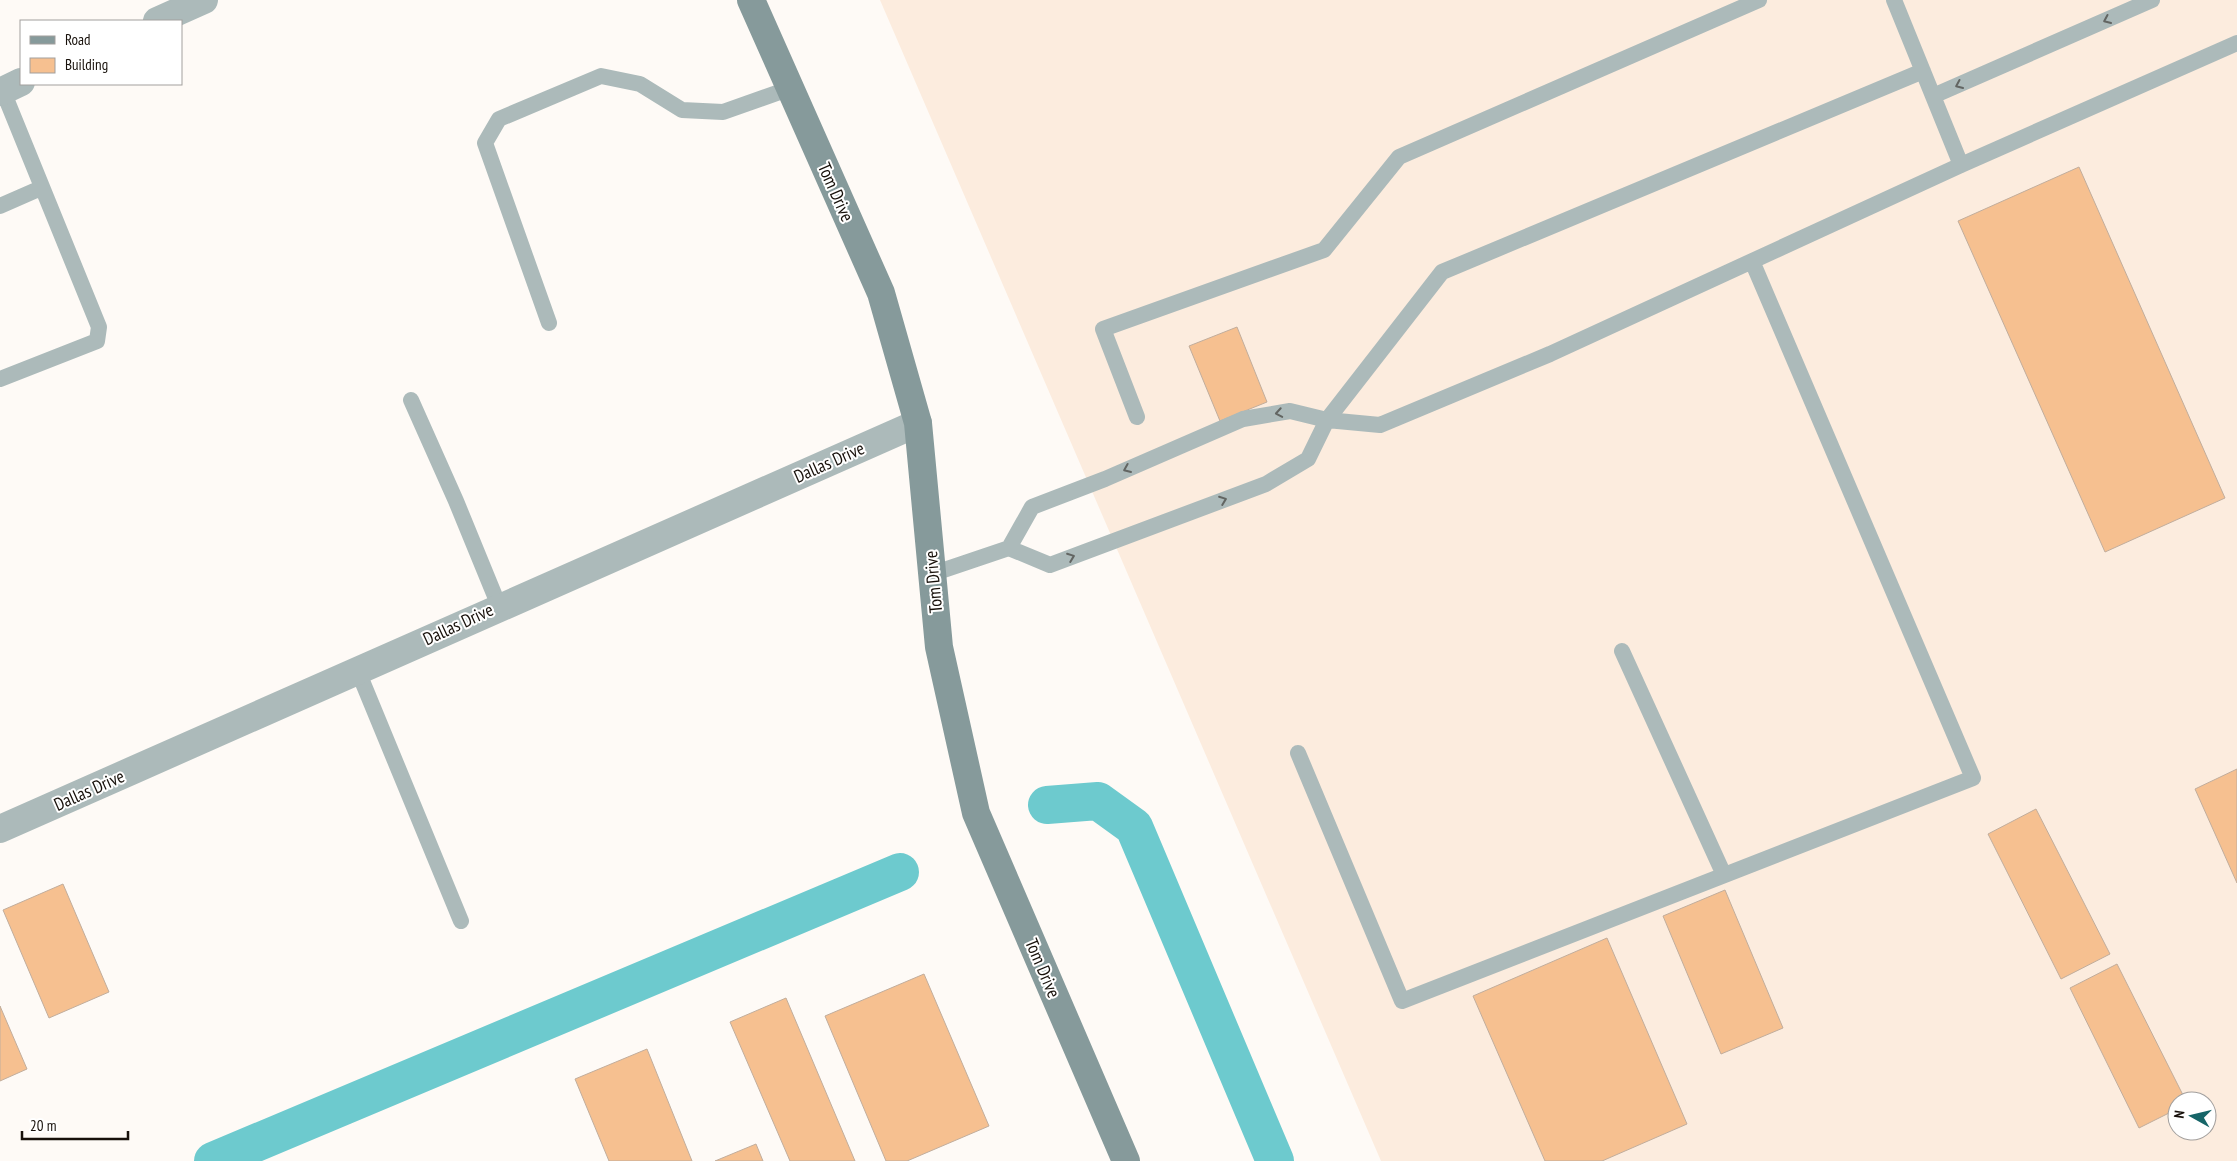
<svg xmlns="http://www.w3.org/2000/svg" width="2237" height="1161" viewBox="0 0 2237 1161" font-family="'PT Sans Narrow',sans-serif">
	<rect width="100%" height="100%" fill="#fefaf6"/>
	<path fill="#fcecde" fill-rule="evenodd" d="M880,0h1357v1161h-856zM2177,1101h30v30h-30z"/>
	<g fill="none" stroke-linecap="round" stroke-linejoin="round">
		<path stroke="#6dcace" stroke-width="38" d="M1047,805l51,-4 36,26 141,334
			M213,1161l687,-289"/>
	</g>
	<path fill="#f6c090" stroke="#c1ad9c" d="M2079,167l146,331 -120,54 -147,-331z
		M1237,327l30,75 -47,19 -31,-75z
		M2237,769v114l-42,-94z
		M2036,809l74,145 -49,25 -73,-145z
		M63,884l46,108 -60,26 -46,-108z
		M1725,890l58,138 -62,26 -58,-138z
		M1607,938l80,186 -85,37h-57l-72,-165z
		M2117,964l69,137h-9v8l-38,19 -69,-140z
		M924,974l65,152 -82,35h-21l-61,-145z
		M786,998l69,163h-65l-60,-139z
		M0,1006l27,63 -27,12z
		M647,1049l45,112h-83l-34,-82z
		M756,1144l7,17h-48z"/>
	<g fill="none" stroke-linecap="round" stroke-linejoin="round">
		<path stroke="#acbaba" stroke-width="16" d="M1894,0l67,165
			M1933,96l219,-96
			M0,206l41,-18
			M549,323l-64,-180 14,-24 102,-43 39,8 42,26 41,2 68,-24
			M0,379l97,-38 2,-14 -96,-236
			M411,400l45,101 43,105
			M1137,417l-34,-88 221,-79 75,-93 360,-157
			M1009,548l23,-41 73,-28 138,-60 47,-8 37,9 53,5 170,-71 411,-189 276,-122
			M932,574l77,-26 41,17 216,-81 42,-25 19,-39 115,-148 481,-201
			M1622,651l102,224
			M358,671l103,250
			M1298,753l104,248 571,-223 -221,-517"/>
		<path stroke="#acbaba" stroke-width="28" d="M157,21l47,-21
			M0,92l21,-10
			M0,829c306,-135 611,-272 918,-406"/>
		<path stroke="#869a9b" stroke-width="28" d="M751,0l130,293 37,130 21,224 37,166 150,348"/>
	</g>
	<defs><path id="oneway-chevron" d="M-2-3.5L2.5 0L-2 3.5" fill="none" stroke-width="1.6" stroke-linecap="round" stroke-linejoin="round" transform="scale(1.25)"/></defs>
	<g stroke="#626562">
		<use href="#oneway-chevron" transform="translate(2107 20) rotate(156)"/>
		<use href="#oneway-chevron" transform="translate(1959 85) rotate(156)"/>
		<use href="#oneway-chevron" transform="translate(1279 413) rotate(170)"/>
		<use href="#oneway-chevron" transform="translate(1127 469) rotate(157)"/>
		<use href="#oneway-chevron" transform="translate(1223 500) rotate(-21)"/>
		<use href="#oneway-chevron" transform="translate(1071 557) rotate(-21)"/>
	</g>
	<g text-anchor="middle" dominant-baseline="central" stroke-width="4" stroke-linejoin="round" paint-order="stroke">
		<g font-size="18" fill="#17100a" stroke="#fff">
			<text transform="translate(836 192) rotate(66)">Tom Drive</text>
			<text transform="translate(829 462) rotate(-24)">Dallas Drive</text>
			<text transform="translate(933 582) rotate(-95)">Tom Drive</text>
			<text transform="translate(458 624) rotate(-25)">Dallas Drive</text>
			<text transform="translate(89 790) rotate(-24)">Dallas Drive</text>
			<text transform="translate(1043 968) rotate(67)">Tom Drive</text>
		</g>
	</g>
	<rect x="20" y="20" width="162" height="65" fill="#ffffff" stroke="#a29f9d"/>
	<rect x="30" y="36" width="25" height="8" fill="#869a9b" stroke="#a29f9d"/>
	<text x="65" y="45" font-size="15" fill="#17100a">Road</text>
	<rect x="30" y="58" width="25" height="15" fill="#f6c090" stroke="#a29f9d"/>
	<text x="65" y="70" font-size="15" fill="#17100a">Building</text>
	<g transform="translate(2192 1116) rotate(278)"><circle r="24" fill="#ffffff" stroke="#a29f9d"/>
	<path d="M0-4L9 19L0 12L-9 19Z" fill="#166568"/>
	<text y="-8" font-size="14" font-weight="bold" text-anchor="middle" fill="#17100a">N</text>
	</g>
	<path d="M22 1131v8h106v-8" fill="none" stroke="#17100a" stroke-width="2.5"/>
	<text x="30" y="1131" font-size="15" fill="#17100a" stroke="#ffffff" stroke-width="4" paint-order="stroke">20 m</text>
</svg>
